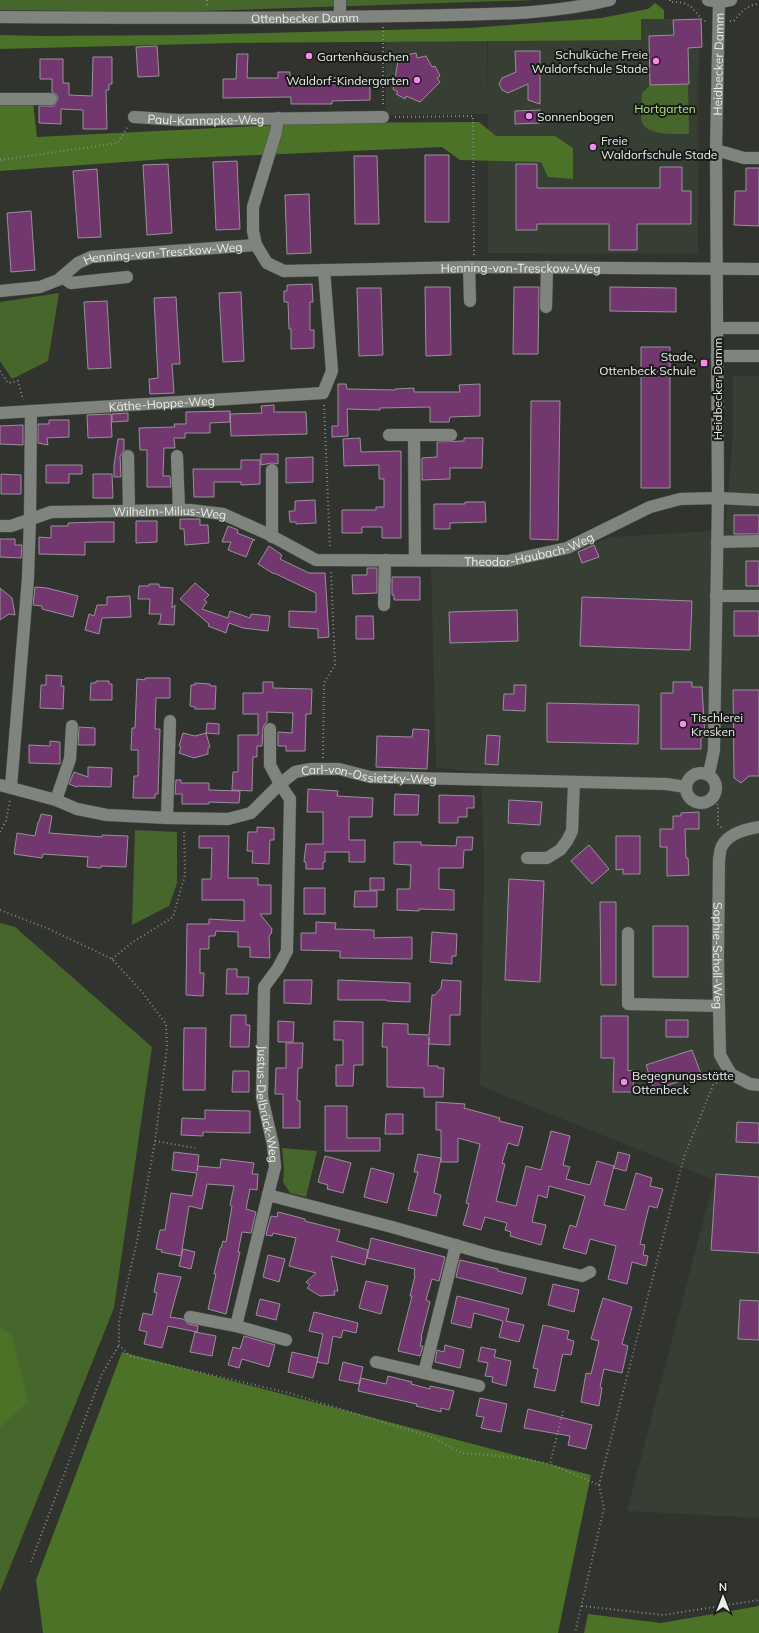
<svg xmlns="http://www.w3.org/2000/svg" width="759" height="1633" viewBox="0 0 759 1633" font-family="Mulish,sans-serif">
	<rect width="100%" height="100%" fill="#30332e"/>
	<path fill="#373e33" d="M641,19h58l-1,235 -210,-1v-139l-102,1 -1,-74 102,-1 1,62v-62h153z
		M733,376h26v1142l-132,-7 87,-331 -234,-94 4,-222 -3,-92 -45,-4 -5,-200 93,-3 88,-28 113,-7 8,-97z"/>
	<path fill="#47662b" d="M0,0h535l-364,12 -171,-2z
		M688,84l1,50c-12,0 -42,2 -47,-12 -2,-7 0,-22 0,-29l8,-8z
		M59,293l-11,68 -36,18 -12,-18v-59z
		M135,830l42,2v51l-8,23 -37,19z
		M0,923l15,4 137,120 -38,261 -114,284z
		M282,1148l35,3 -11,46 -16,-4 -7,-11 1,-12z"/>
	<path fill="#4c7227" d="M655,3l9,7v9h-23v21l-407,3 -234,6v-14l44,1 141,-1 284,-7 132,-10 47,-9z
		M33,102l4,35 280,-14 162,-1 17,14h59l18,12v31l-25,-2 -7,-15 -81,-2 -18,-13 -277,12 -165,12v-67z
		M0,1328l12,8 16,66 -28,25z
		M122,1352l469,123 -33,158h-515l-7,-53z
		M759,1606v27h-175l4,-19 73,9z"/>
	<path fill="#72376f" stroke="#989297" d="M701,19l1,28 -14,1 1,36 -39,1 -1,-49 25,-1 -1,-15z
		M157,46l2,30 -21,1 -2,-30z
		M515,51h25v53l-12,-4v-16l-20,9 -6,-3 -3,-6 3,-6 14,-6z
		M416,53l1,5 9,-2 6,11 3,-1 5,10 -3,2 3,4 -20,20 -14,-6 -1,3 -9,-5 2,-2 -5,-3 5,-28 8,-1v-5z
		M237,54h11l-1,24h31v-6h12v10h9v2l33,-1 -1,-5 13,-1v4l26,-1v20l-38,1v3h-41v-7l-68,1v-19h13z
		M93,57h19v27h-3v6h-3l1,39h-24v-19l-22,-1v15l-22,-1v-17h15l4,-7 -1,-4 -5,-3v-13h-12v-20h23v24h6v12l23,1z
		M540,110v13l-25,1v-13z
		M425,155h24v67h-24z
		M354,156h23l2,68h-24z
		M237,161l3,68 -24,1 -3,-68z
		M168,164l4,69 -25,2 -4,-70z
		M516,164h21v24h123v-21h22v24h9v33h-54v26h-28v-26h-72v6h-21z
		M746,168h13v58l-25,-1 1,-34h11z
		M97,169l4,68 -23,1 -5,-67z
		M309,194l2,59 -24,1 -2,-59z
		M31,211l4,59 -24,2 -4,-59z
		M312,284l1,18h-3v28h4v18l-23,1v-20h-2l-1,-27h-4v-11h3v-6z
		M425,287h25l1,68 -25,1z
		M514,287h25l-1,67h-25z
		M610,287l66,1v24l-66,-1z
		M357,288h24l2,67 -24,1z
		M241,292l3,69 -21,1 -4,-69z
		M176,297l4,67h-8l2,29 -24,1 -1,-15 9,-1 -4,-80z
		M107,301l4,67 -23,1 -4,-67z
		M641,347h29v141h-29z
		M338,384h8l1,5 48,1v-1l19,-1v4h46l-1,-7 21,-1v32l-30,1 -1,5h-19v-15l-50,1v2l-33,-1 1,27 -16,1v-11h6z
		M531,401h29l-2,139 -28,-1z
		M274,405v7h32l1,22 -76,2 -1,-22 32,-1 -1,-7z
		M230,411v11l-20,1v10h-25v5h-11l1,10h-11l-1,28h7l1,11h-24v-37h-7l-1,-22 36,-1 -1,-3h12v-12z
		M128,413v8l-16,1v-8z
		M111,414l1,23 -24,1 -1,-23z
		M49,420h20v17l-22,1 1,7 -10,-2v-19h11z
		M23,425v20l-23,-1v-18z
		M360,438l1,14 40,-1v87h-19v-11h-20v6h-20v-23h34v-3h8v-28h-5v-14l-35,1 -1,-27z
		M464,438h19l-1,30h-32v11l-28,1v-22l15,-1v-15l27,-1z
		M118,439h6v11l-4,6 1,21h-7v-12z
		M261,454h17v10l-6,-1 -11,2z
		M313,457v25l-27,1v-25z
		M241,460h19v24l-19,1v-3h-27v15h-20l-1,-28h48z
		M46,465h36v9h-13v9h-23z
		M1,474l20,1v19h-20z
		M93,474h19l1,24h-20z
		M315,500l1,23 -20,1v-2h-6l-1,-11h6v-10z
		M465,502h20l1,20 -36,1v6h-16v-25h31z
		M734,515h25v19h-25z
		M180,519h20v6h8l1,18 -24,2 -1,-16h-4z
		M136,521h21v21l-21,1z
		M98,522h16v20h-29v13l-46,-1v-17l12,1v-12h17v-3z
		M228,526l10,4 -1,3 18,7h-2l-7,17 -18,-7 3,-8h-9z
		M0,539h15v6h7l-1,13 -21,-1z
		M594,545l5,12 -17,6 -4,-11z
		M269,546l13,9 -2,4 29,14h16l4,64 -11,1v-9l-29,-2v-16l27,1v-19l-42,-20v1l-16,-10z
		M746,561h13v25h-13z
		M367,568h10v25l-24,1 -1,-19h15z
		M392,577h28v23h-26v-5h-2z
		M195,583l14,12 -5,5 3,2 -5,7 26,9 2,-7 20,7 1,-4 19,2 -2,15 -25,-3 -14,-5 -3,10 -18,-7 1,-2 -29,-25z
		M149,584h10v3l14,1 -1,20 3,-3 -1,20 -16,-1 2,-3 1,-7h-12l1,-15h-12l1,-13h10z
		M35,587l12,1 31,8 -5,21 -31,-8v-3l-9,-1z
		M0,588l12,10 3,17 -6,-1 -9,6z
		M130,596l1,21 -29,1 -3,16 -14,-4 4,-16 5,2 3,-11h10v-8z
		M582,597l110,4 -2,49 -110,-4z
		M517,610l1,31 -68,2 -1,-31z
		M734,611h25v25h-25z
		M356,616h17l1,23h-18z
		M46,675l16,1 -1,10h3l-1,23 -23,-1 1,-23h5z
		M145,678h25v20h-14l-1,31h5l-2,65h-3v4h-22l1,-22h4v-26h-7l1,-22h3l2,-49 8,1z
		M96,681h13v3h3v16h-22l1,-17h5z
		M263,682h10v6l39,1 -1,25h-5l-1,37h-19v-5h-8v-14l14,1 1,-20 -26,-1v10l-3,3 -1,4 -1,17h-5v11h-4l-1,34 -20,-1 1,-18h5v-37h20v-21h-15v-21h20z
		M673,682h19v5h10l3,50h-4v12h-40v-56h12z
		M195,683l15,1v2h6l-1,23h-20v-2l-5,-1 1,-21h4z
		M514,685h12l-1,26 -22,-1 1,-16h10z
		M733,690h26v86h-10l-8,7 -7,-5z
		M547,703l92,2 -1,39 -91,-2z
		M207,723l12,1v10l-13,-1z
		M79,727l16,1v17h-17z
		M413,729l16,1 -2,39 -51,-2 1,-31 35,1z
		M183,733l12,3 11,-3 4,14 -2,1v6l-14,4 -15,-5 2,-6 -2,-1z
		M487,735l13,1 -2,29 -13,-1z
		M50,741l10,1v22l-31,-1v-18l21,1z
		M88,767l24,1 -1,19 -33,-1 -1,1 -8,-3 5,-12 14,5z
		M176,780h5v3h28v7l31,1 -1,12 -30,-1v2h-27v-10h-7z
		M308,789l30,2 -1,5 36,2 -1,19h-23v23h16v22h-16v-10h-24v10h-2v7h-17v-7h-2l2,-18h17v-32h-16z
		M395,794l24,1 -1,20h-24z
		M439,795l35,1v12h-7v9h-9v6h-19z
		M509,800l33,2 -2,23 -32,-2z
		M699,812v17h-14l1,29h2l1,17 -22,1v-29h-7v-18h13v-13h8v-3z
		M41,814l11,2 -3,17 53,4v-2l26,1 -2,31 -25,-1v2l-14,-1 1,-10 -45,-3 -1,4 -28,-4 3,-21 18,3 3,-14h1z
		M257,827l17,1v12h-4l-1,24 -17,-1 1,-12h-6l1,-19h9z
		M199,836h30l-1,42h30v7h13v29h-11l12,15 -1,5 -2,2 1,22 -20,-1v-10h-12v-15l-22,-1 -1,5h-6v13h-9v24h4l-1,23 -17,-1 1,-71h22v-5l35,2v-21h-42v-21h9l1,-31h-13z
		M616,836h24v38h-17v-5l-7,1z
		M457,837h16l-1,13h-8l-1,18h-24v21l15,1v20l-35,-1v2l-22,-1v-21h13l1,-24 -17,-1v-22h27v3l35,1z
		M589,845l20,24 -17,15 -21,-23z
		M370,878h14v12h-14z
		M509,879l35,2 -4,101 -35,-2z
		M304,888h21v26h-21z
		M355,891h22v16h-23z
		M600,902h16v83h-15z
		M316,922l20,1 -1,6 39,1v8l38,-1v22l-72,-1v-7l-39,-1v-17h15z
		M653,926h35v51h-35z
		M432,932l25,2 -1,22h-4v8l-22,-2z
		M227,969h10v8h12l-1,17h-22z
		M284,980h28l-1,24 -27,-1z
		M338,980l72,3v19l-23,-1v-1h-49z
		M442,980l19,1 -1,34h-10v30l-21,-1v-7l-1,29h10v2h6l-1,29h-19v-9l-37,-1v-40h-5l1,-24 25,1v10l21,1 3,-40h3l6,-7z
		M231,1015h15v10h4l-1,22h-19z
		M601,1016h27v55l6,-1 -1,22h-20l1,-34h-13z
		M666,1020h22v17h-22z
		M278,1021l16,1 -1,20h-15z
		M334,1021l29,1v43h-9l-1,21h-17v-21h7v-25h-9z
		M184,1028h22l-1,62h-22z
		M286,1043h17l-1,25h-4l-1,32 3,1v27h-17v-34h-8l1,-26h10z
		M692,1050l9,24 -47,16 -8,-25z
		M233,1071h16v21h-17z
		M436,1102l29,2 -1,4 36,10 -1,3 24,6 -5,19 -10,-3 -6,20 3,1 -9,37 20,5 10,-40 15,4 10,-39 19,5 -7,29 7,2 -4,12 24,6 7,-24 17,5 -10,39 21,5 11,-37 16,5 -2,8 13,3 -6,19 -8,-2 -9,38 5,1 -2,10 5,1 -2,10 -14,-4 -5,22 -19,-5 8,-33 -26,-7 -4,15 -23,-6 7,-23 6,2 9,-31 -36,-10 -2,12 -9,-3 -6,27 14,3 -5,20 -31,-9 1,-4 -6,-2 2,-7 -22,-6 -4,13 -18,-5 6,-21 -3,-1 14,-59 -22,-6v24h-17v-32h-5z
		M325,1106h22v32h33v13h-55z
		M205,1110l45,1v22l-47,-1v4l-22,-1 1,-17 23,1z
		M386,1114h17v20h-18z
		M737,1122l22,1v20l-23,-1z
		M174,1152l25,3 -2,16 1,-5 22,2 1,-9 33,4 -2,11h6l-1,16 -7,-1 -4,20 10,3 -5,21 -9,-1 -4,20h2l-14,62 -18,-5 8,-35h-2l6,-26h1l2,-7 3,1 6,-36 -2,-1 4,-19 -27,-2 -5,25 -13,-3 -8,50 -20,-4 1,-2 -6,-1 4,-19h5l6,-37 21,3 5,-23 -25,-3z
		M618,1152l12,3 -4,16 -12,-3z
		M418,1154l23,4 -7,35 7,2 -5,21 -28,-6 10,-38h-4z
		M325,1156l26,7 -8,30 -16,-4 1,-4 -10,-3z
		M371,1168l23,6 -7,29 -23,-6z
		M716,1174l43,3v76l-48,-3z
		M278,1212l27,7v2l35,9 -3,11 31,9 -3,15 -34,-9 7,35h-4l1,4 -15,1 -13,-8 3,-3 -4,-3 10,-9 -27,-7 7,-28 -23,-5 -1,3 -6,-1 5,-19 6,1z
		M371,1238l74,19 -6,24 -7,-2 -6,21 4,2 -9,35h1l-2,9h3l-3,10 -22,-5 14,-55h-2l5,-20 -1,-1 1,-6 -48,-11z
		M183,1249l12,3 -4,17 -12,-3z
		M268,1255l17,4 -6,23 -16,-5z
		M460,1260l38,9v2l28,7 -4,16 -66,-17z
		M158,1273l23,4 -11,40 13,2 5,5 10,2 -1,6 -29,-6 -6,22 -18,-4 3,-12 -8,-2 4,-17 9,2 5,-22 -3,-1z
		M366,1281l22,5 -7,28 -22,-6z
		M553,1284l26,6 -5,22 -26,-7z
		M457,1296l52,13 -3,12 18,4 -5,17 -20,-5 4,-16 -29,-8 -3,15 -20,-5z
		M603,1298l29,9 -10,37 6,2 -6,27 -18,-4 -4,18 2,1 -3,18 -18,-4 5,-29 5,1 8,-33 -8,-2z
		M260,1299l20,5 -4,16 -20,-5z
		M740,1300l19,1v39l-21,-1z
		M314,1312l44,11 -2,10 -13,-3 -2,8 -8,-2 -5,28 -11,-2 6,-28 -14,-3z
		M543,1325l26,6 -2,8 7,2 -3,14 -8,-1 -1,3 -7,34 -21,-4 4,-18 -5,-1z
		M195,1332l21,4 -4,20 -22,-4z
		M244,1336l31,9 -6,22 -27,-8 -3,9 -11,-3 5,-18 7,2z
		M445,1345l19,5 -4,18 -25,-6 2,-12 7,2z
		M481,1347l15,3 -2,7 17,4 -5,25 -14,-4 1,-5 -8,-1 3,-13 -10,-2z
		M292,1352l26,6 -5,20 -25,-6z
		M343,1362l20,5 -4,17 -20,-4z
		M388,1376l24,6 -1,2 19,5v-3l24,5 -5,19 -8,-2v4l-25,-6 1,-2 -59,-13 3,-13 25,6z
		M480,1398l27,6 -6,28 -20,-4 3,-11 -8,-1z
		M528,1409l64,16 -6,24 -18,-4 2,-9 -46,-8z"/>
	<g fill="none" stroke-linecap="round" stroke-linejoin="round">
		<defs>
			<g id="minor">
				<path d="M340,0v17"/>
				<path d="M708,0l13,2 10,-2"/>
				<path id="s1" d="M0,17c133,1 266,2 399,-1 70,-2 142,1 211,-16"/>
				<path d="M0,99h51"/>
				<path id="s2" d="M134,117l45,3 204,-3"/>
				<path d="M716,150l28,8h15"/>
				<path d="M256,245l-3,-14v-24l23,-75 2,-14"/>
				<path d="M469,267l1,34"/>
				<path d="M62,277l9,6 56,-6"/>
				<path id="s3" d="M0,291l40,-4 18,-7 20,-17 13,-6 165,-12 11,18 17,8 185,-4 290,2"/>
				<path d="M546,307l1,-40"/>
				<path d="M717,328h42"/>
				<path d="M717,356h42"/>
				<path id="s4" d="M0,413l323,-20 9,-22 -8,-101"/>
				<path d="M389,435h25l1,125"/>
				<path d="M414,435h37"/>
				<path d="M128,456l1,54"/>
				<path d="M177,456l2,54"/>
				<path d="M272,470v67"/>
				<path id="s5" d="M0,526h11l40,-14 139,-2 33,4 45,20 48,26 192,1 59,-13 83,-41 30,-8 38,-1 41,2"/>
				<path d="M717,542l42,-1"/>
				<path d="M716,596h43"/>
				<path d="M384,605l1,-45"/>
				<path id="s6" d="M270,729v36l10,19 10,15 -3,152 -9,17 -14,19 -2,110 11,48 2,22 -7,28 124,32 98,28 92,21 8,-4"/>
				<circle cx="701" cy="788" r="15"/>
				<path id="s7" d="M707,774l3,-5 4,-19 4,-252 -2,-348 3,-148"/>
				<path id="s8" d="M0,785l56,15 21,9 30,6 60,3 61,1 23,-6 29,-29 15,-12 16,-3h28l31,8 296,7 20,3"/>
				<path d="M11,787l17,-209 2,-60 1,-107"/>
				<path d="M56,800l14,-41 2,-33"/>
				<path d="M167,818l3,-97"/>
				<path id="s9" d="M759,827c-13,2 -30,6 -37,19 -2,3 -2,9 -3,13l-1,99 2,97 11,19 19,10 9,1"/>
				<path d="M527,858h20l13,-8 7,-9 5,-10 2,-48"/>
				<path d="M628,933v71l90,2"/>
				<path d="M190,1317l46,9 50,14"/>
				<path d="M236,1326l32,-131"/>
				<path d="M376,1362l48,11 32,-128"/>
				<path d="M424,1373l55,13"/>
			</g>
		</defs>
		<use href="#minor" stroke="#4f524d" stroke-width="13"/>
		<path stroke="#858884" stroke-width="2" stroke-dasharray="1 3" stroke-linecap="butt" d="M207,0v7
			M670,0v2c19,-1 22,5 33,19h4
			M730,21h4c6,-8 14,-17 25,-17
			M383,27v78
			M395,117l78,-1 1,140
			M0,160l118,-17 10,-17
			M0,371l8,12 10,-2 5,19
			M324,405l6,144
			M323,758l1,-75 11,-18 -4,-94
			M712,798l6,7v19l5,5
			M0,832l6,-11 4,-21
			M0,910l49,19 63,30 30,33 24,32 1,23 -12,94 -18,100 -18,79v25l11,11 159,37 145,45 28,15 58,5 30,6
			M112,959l21,-17 40,-25 12,-42 -1,-46
			M155,1141l40,7
			M563,1411l-13,53 49,21 5,23 -29,125
			M599,1485l85,-328 29,-72 8,-5
			M31,1562l71,-188 17,-29
			M582,1606l81,9 96,-15"/>
		<use href="#minor" stroke="#80847e" stroke-width="12"/>
	</g>
	<g fill="#f589ef" stroke="#191b18" stroke-width="1.5">
		<circle cx="309" cy="56" r="4"/>
		<circle cx="656" cy="61" r="4"/>
		<circle cx="417" cy="80" r="4"/>
		<circle cx="529" cy="116" r="4"/>
		<circle cx="593" cy="147" r="4"/>
		<rect x="700" y="359" width="8" height="8" rx="2"/>
		<circle cx="683" cy="724" r="4"/>
		<circle cx="624" cy="1082" r="4"/>
	</g>
	<g text-anchor="middle" dominant-baseline="central" stroke-width="4" stroke-linejoin="round" paint-order="stroke">
		<g font-size="12" fill="#ebedea" stroke="#191b18">
			<text stroke="none"><textPath href="#s1" startOffset="305">Ottenbecker Damm</textPath></text>
			<text stroke="none"><textPath href="#s7" startOffset="711">Heidbecker Damm</textPath></text>
			<text stroke="none"><textPath href="#s2" startOffset="72">Paul-Kannapke-Weg</textPath></text>
			<text stroke="none"><textPath href="#s3" startOffset="172">Henning-von-Tresckow-Weg</textPath></text>
			<text stroke="none"><textPath href="#s3" startOffset="542">Henning-von-Tresckow-Weg</textPath></text>
			<text transform="translate(717 389) rotate(-90)">Heidbecker Damm</text>
			<text stroke="none"><textPath href="#s4" startOffset="162">Käthe-Hoppe-Weg</textPath></text>
			<text stroke="none"><textPath href="#s5" startOffset="172">Wilhelm-Milius-Weg</textPath></text>
			<text stroke="none"><textPath href="#s5" startOffset="544">Theodor-Haubach-Weg</textPath></text>
			<text stroke="none"><textPath href="#s8" startOffset="391">Carl-von-Ossietzky-Weg</textPath></text>
			<text stroke="none"><textPath href="#s9" startOffset="153">Sophie-Scholl-Weg</textPath></text>
			<text stroke="none"><textPath href="#s6" startOffset="388">Justus-Delbrück-Weg</textPath></text>
		</g>
		<g font-size="12" fill="#ebedea" stroke="#191b18" text-anchor="start">
			<text x="648" y="54" text-anchor="end">Schulküche Freie<tspan x="648" dy="14">Waldorfschule Stade</tspan></text>
			<text x="317" y="56">Gartenhäuschen</text>
			<text x="409" y="80" text-anchor="end">Waldorf-Kindergarten</text>
			<text x="537" y="116">Sonnenbogen</text>
			<text x="601" y="140">Freie<tspan x="601" dy="14">Waldorfschule Stade</tspan></text>
			<text x="696" y="356" text-anchor="end">Stade,<tspan x="696" dy="14">Ottenbeck Schule</tspan></text>
			<text x="691" y="717">Tischlerei<tspan x="691" dy="14">Kresken</tspan></text>
			<text x="632" y="1075">Begegnungsstätte<tspan x="632" dy="14">Ottenbeck</tspan></text>
		</g>
		<g font-size="12" fill="#afe782" stroke="#191b18">
			<text x="665" y="108">Hortgarten</text>
		</g>
	</g>
	<g transform="translate(723 1597)" stroke="#191b18" stroke-width="3" paint-order="stroke">
	<path d="M0-3L7 15L0 10L-7 15Z" fill="#ebedea"/>
	<text y="-6" font-size="11" font-weight="bold" text-anchor="middle" fill="#ebedea">N</text>
	</g>
</svg>
